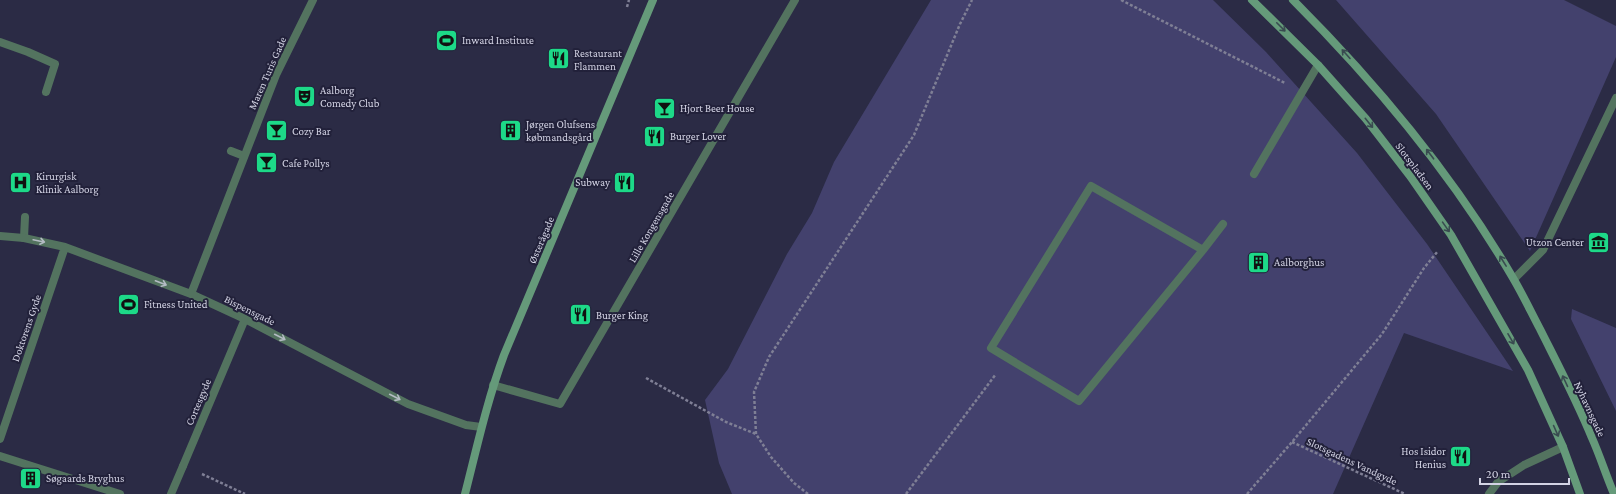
<svg xmlns="http://www.w3.org/2000/svg" width="1616" height="494" viewBox="0 0 1616 494" font-family="'Crimson Pro',serif">
	<rect width="100%" height="100%" fill="#2b2b45"/>
	<path fill="#43416d" d="M931,0h282l53,52 91,101 70,91 86,127 -109,-38 -71,161h-601l-13,-31 -14,-63 23,-31 59,-115 25,-41 22,-51z
		M1336,0h228l52,26v31l-86,194 -94,-137z
		M1572,309l44,19v83l-45,-92z"/>
	<g fill="none" stroke-linecap="round" stroke-linejoin="round">
		<path stroke="#7f7f95" stroke-width="2.5" stroke-dasharray="3 2" stroke-linecap="butt" d="M1121,0l164,83
			M627,7l2,-7
			M646,378l80,44 30,12
			M1292,442l113,52
			M202,474l43,20
			M808,494l-14,-11 -23,-26 -15,-23 -2,-42 15,-35 145,-222 46,-111 12,-24
			M906,494l90,-120
			M1247,494l45,-52 90,-108 42,-66 14,-17"/>
		<path stroke="#53735f" stroke-width="8" d="M0,42l28,10 27,12 -9,28
			M231,151l13,5
			M1254,174l64,-109
			M24,238l1,-21
			M1203,250l-112,-64 -100,162 88,53 124,-151 20,-26
			M1514,279l29,-29 73,-152
			M0,456l120,38
			M171,494l12,-28"/>
		<path stroke="#53735f" stroke-width="8" d="M0,236l24,2 41,9 126,47 54,25 163,85 58,21 15,2
			M191,294l85,-219 37,-75
			M493,385l67,19 235,-404
			M0,439l65,-192
			M183,466l62,-147
			M1489,494l9,-12 26,-17 39,-18"/>
		<path stroke="#659a7a" stroke-width="8" d="M1252,0l66,65 48,54 44,57 41,59 77,135 35,77 17,47
			M1293,0c84,84 160,175 220,278 10,17 18,34 27,51 18,36 37,72 52,109 8,18 14,37 22,56
			M465,494c12,-47 22,-93 39,-139l149,-355"/>
	</g>
	<defs><path id="oneway-shaft" d="M-6 0H5M1.5-3L5.5 0L1.5 3" fill="none" stroke-width="1.6" stroke-linecap="round" stroke-linejoin="round"/></defs>
	<g stroke="#394b50">
		<use href="#oneway-shaft" transform="translate(1281 27) rotate(45)"/>
		<use href="#oneway-shaft" transform="translate(1346 54) rotate(-132)"/>
		<use href="#oneway-shaft" transform="translate(1369 123) rotate(51)"/>
		<use href="#oneway-shaft" transform="translate(1430 154) rotate(-127)"/>
		<use href="#oneway-shaft" transform="translate(1446 227) rotate(55)"/>
		<use href="#oneway-shaft" transform="translate(1503 261) rotate(-122)"/>
		<use href="#oneway-shaft" transform="translate(1511 339) rotate(60)"/>
		<use href="#oneway-shaft" transform="translate(1565 381) rotate(-115)"/>
		<use href="#oneway-shaft" transform="translate(1556 431) rotate(66)"/>
	</g>
	<g stroke="#b3bbc3">
		<use href="#oneway-shaft" transform="translate(39 241) rotate(12)"/>
		<use href="#oneway-shaft" transform="translate(161 283) rotate(21)"/>
		<use href="#oneway-shaft" transform="translate(280 337) rotate(27)"/>
		<use href="#oneway-shaft" transform="translate(395 397) rotate(27)"/>
	</g>
	<defs>
		<symbol id="stadium-square" viewBox="-11 -11 22 22"><rect x="-9" y="-9" width="18" height="18" rx="4" fill="#1dd988" stroke="#22213a"/><path d="M0-5a6.5 5 0 1 0 0 10a6.5 5 0 1 0 0-10ZM-3.5-1.8h7v3.6h-7Z" fill="#111"/></symbol>
		<symbol id="restaurant-square" viewBox="-11 -11 22 22"><rect x="-9" y="-9" width="18" height="18" rx="4" fill="#1dd988" stroke="#22213a"/><path d="M-5-6h1v4h1v-4h1v4h1v-4h1v5L-1.5 .5V6h-2V.5L-5-1ZM5-6V6H3V1.5H1.5Q1.5-4 5-6Z" fill="#111"/></symbol>
		<symbol id="theatre-square" viewBox="-11 -11 22 22"><rect x="-9" y="-9" width="18" height="18" rx="4" fill="#1dd988" stroke="#22213a"/><path d="M-5-5.5Q0-4 5-5.5V0Q5 5 0 6Q-5 5-5 0ZM-3.3-2.5H-1v1.5H-3.3ZM1-2.5H3.3v1.5H1ZM-2.8 1Q0 5.5 2.8 1Z" fill="#111"/></symbol>
		<symbol id="bar-square" viewBox="-11 -11 22 22"><rect x="-9" y="-9" width="18" height="18" rx="4" fill="#1dd988" stroke="#22213a"/><path d="M-6-5H6L.8 .8V4.5H3.5V6h-7V4.5H-.8V.8Z" fill="#111"/></symbol>
		<symbol id="building-square" viewBox="-11 -11 22 22"><rect x="-9" y="-9" width="18" height="18" rx="4" fill="#1dd988" stroke="#22213a"/><path d="M-4-6H4V6H1V3H-1V6H-4ZM-2.5-4.3h1.7v1.8h-1.7ZM.8-4.3h1.7v1.8H.8ZM-2.5-1h1.7V.8h-1.7ZM.8-1h1.7V.8H.8Z" fill="#111"/></symbol>
		<symbol id="hospital-square" viewBox="-11 -11 22 22"><rect x="-9" y="-9" width="18" height="18" rx="4" fill="#1dd988" stroke="#22213a"/><path d="M-5-5h3v3.5h4V-5h3V5h-3V1.5h-4V5h-3Z" fill="#111"/></symbol>
		<symbol id="museum-square" viewBox="-11 -11 22 22"><rect x="-9" y="-9" width="18" height="18" rx="4" fill="#1dd988" stroke="#22213a"/><path d="M0-6L6-3V-2H-6V-3ZM-5-1h2V3h-2ZM-1-1h2V3h-2ZM3-1h2V3H3ZM-6 4H6V6H-6Z" fill="#111"/></symbol>
	</defs>
	<g fill-rule="evenodd">
		<use href="#stadium-square" x="434" y="28" width="25" height="25"/>
		<use href="#restaurant-square" x="546" y="46" width="25" height="25"/>
		<use href="#theatre-square" x="292" y="84" width="25" height="25"/>
		<use href="#bar-square" x="652" y="96" width="25" height="25"/>
		<use href="#building-square" x="498" y="118" width="25" height="25"/>
		<use href="#bar-square" x="264" y="118" width="25" height="25"/>
		<use href="#restaurant-square" x="642" y="124" width="25" height="25"/>
		<use href="#bar-square" x="254" y="150" width="25" height="25"/>
		<use href="#hospital-square" x="8" y="170" width="25" height="25"/>
		<use href="#restaurant-square" x="612" y="170" width="25" height="25"/>
		<use href="#museum-square" x="1586" y="230" width="25" height="25"/>
		<use href="#building-square" x="1246" y="250" width="25" height="25"/>
		<use href="#stadium-square" x="116" y="292" width="25" height="25"/>
		<use href="#restaurant-square" x="568" y="302" width="25" height="25"/>
		<use href="#restaurant-square" x="1448" y="444" width="25" height="25"/>
		<use href="#building-square" x="18" y="466" width="25" height="25"/>
	</g>
	<g text-anchor="middle" dominant-baseline="central" stroke-width="4" stroke-linejoin="round" paint-order="stroke">
		<g font-size="11" fill="#d3d3e4" stroke="#22213a" text-anchor="start">
			<text x="462" y="40">Inward Institute</text>
			<text x="574" y="53">Restaurant<tspan x="574" dy="13">Flammen</tspan></text>
			<text x="320" y="90">Aalborg<tspan x="320" dy="13">Comedy Club</tspan></text>
			<text x="680" y="108">Hjort Beer House</text>
			<text x="526" y="124">Jørgen Olufsens<tspan x="526" dy="13">købmandsgård</tspan></text>
			<text x="292" y="131">Cozy Bar</text>
			<text x="670" y="136">Burger Lover</text>
			<text x="282" y="163">Cafe Pollys</text>
			<text x="36" y="176">Kirurgisk<tspan x="36" dy="13">Klinik Aalborg</tspan></text>
			<text x="610" y="182" text-anchor="end">Subway</text>
			<text x="1584" y="242" text-anchor="end">Utzon Center</text>
			<text x="1274" y="262">Aalborghus</text>
			<text x="144" y="304">Fitness United</text>
			<text x="596" y="315">Burger King</text>
			<text x="1446" y="451" text-anchor="end">Hos Isidor<tspan x="1446" dy="13">Henius</tspan></text>
			<text x="46" y="478">Søgaards Bryghus</text>
		</g>
		<g font-size="11" fill="#d3d3e4" stroke="#22213a">
			<text transform="translate(267 73) rotate(-66)">Maren Turis Gade</text>
			<text transform="translate(1415 166) rotate(53)">Slotspladsen</text>
			<text transform="translate(651 227) rotate(-60)">Lille Kongensgade</text>
			<text transform="translate(541 240) rotate(-67)">Østerågade</text>
			<text transform="translate(250 310) rotate(26)">Bispensgade</text>
			<text transform="translate(26 328) rotate(-71)">Doktorens Gyde</text>
			<text transform="translate(198 402) rotate(-67)">Cortesgyde</text>
			<text transform="translate(1590 409) rotate(65)">Nyhavnsgade</text>
			<text transform="translate(1352 461) rotate(25)">Slotsgadens Vandgyde</text>
		</g>
	</g>
	<path d="M1480 478v6h89v-6" fill="none" stroke="#d3d3e4" stroke-width="2"/>
	<text x="1486" y="478" font-size="12" fill="#d3d3e4" stroke="#22213a" stroke-width="3" paint-order="stroke">20 m</text>
</svg>
